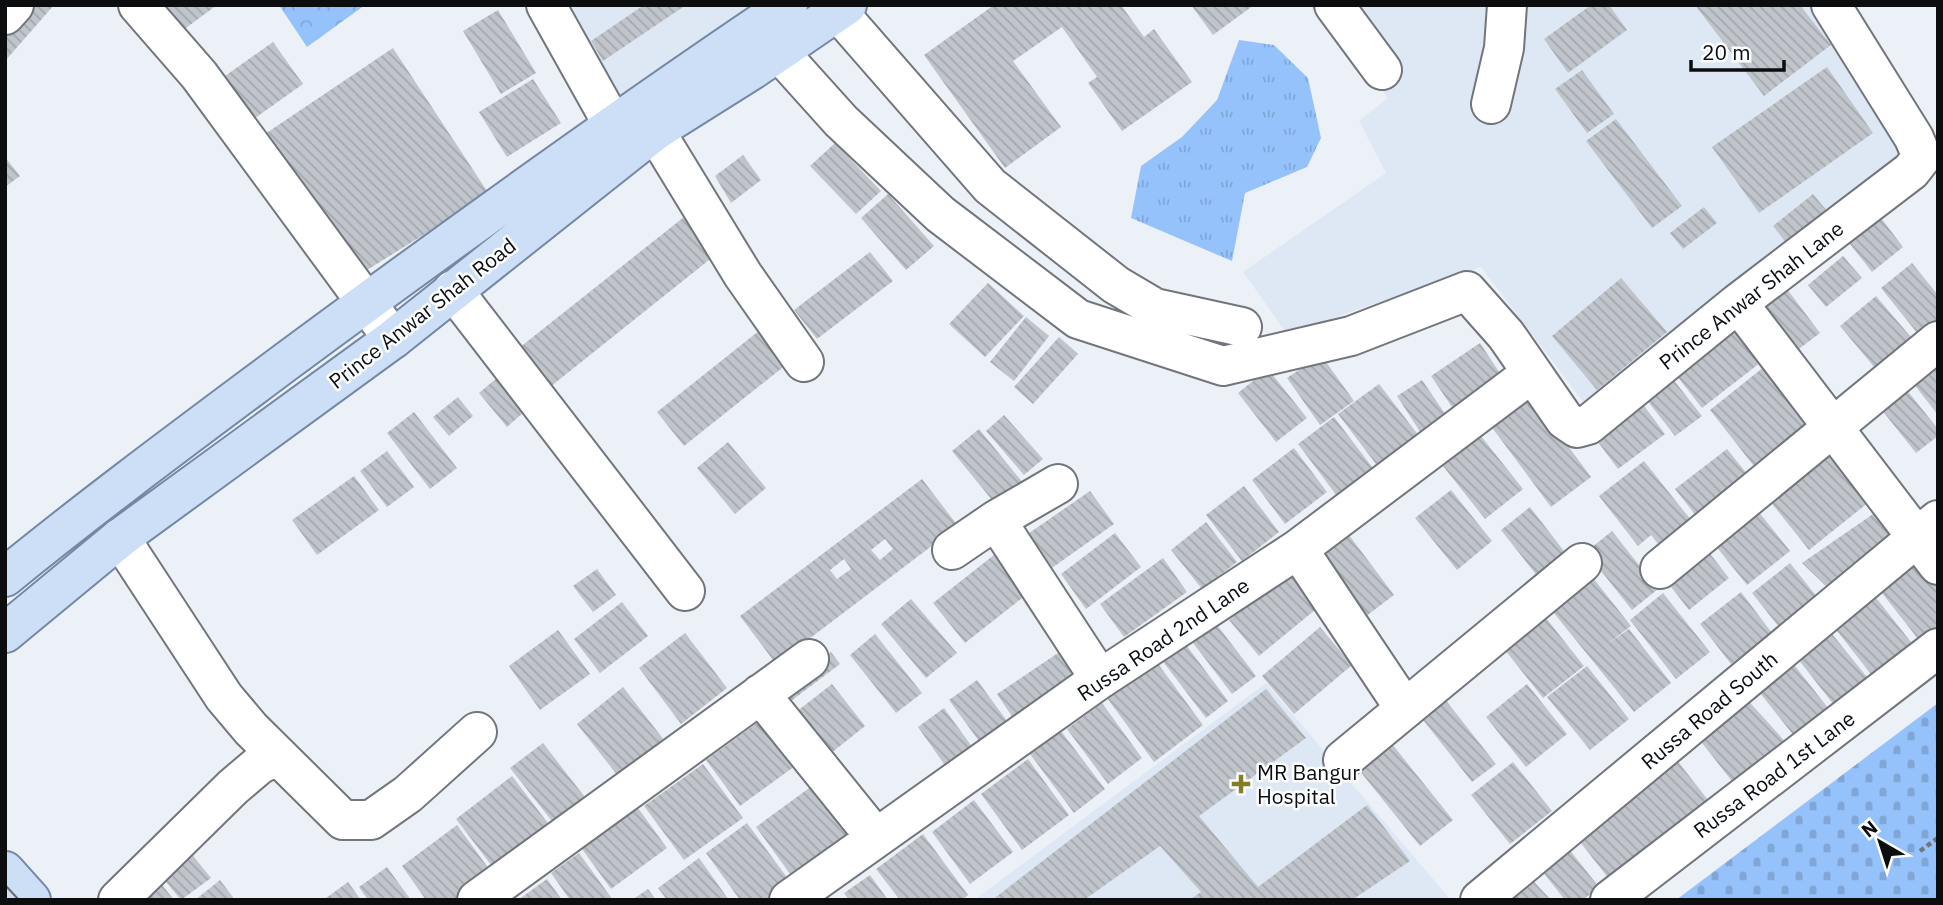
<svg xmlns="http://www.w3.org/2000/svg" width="1943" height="905" viewBox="0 0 1943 905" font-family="'IBM Plex Sans',sans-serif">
	<defs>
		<pattern id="grass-tufts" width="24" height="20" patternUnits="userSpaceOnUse" patternTransform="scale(1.75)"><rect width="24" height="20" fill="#96c2fc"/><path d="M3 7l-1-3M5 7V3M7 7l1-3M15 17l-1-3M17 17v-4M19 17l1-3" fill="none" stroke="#80a6d7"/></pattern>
		<pattern id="cemetery-stones" width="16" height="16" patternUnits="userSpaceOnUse" patternTransform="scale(1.75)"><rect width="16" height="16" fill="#96c2fc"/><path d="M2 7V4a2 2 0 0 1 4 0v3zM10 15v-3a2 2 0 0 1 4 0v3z" fill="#80a6d7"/></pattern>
		<pattern id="park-crowns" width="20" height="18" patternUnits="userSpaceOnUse" patternTransform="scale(1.75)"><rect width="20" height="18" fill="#96c2fc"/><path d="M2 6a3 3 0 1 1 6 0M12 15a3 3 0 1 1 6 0" fill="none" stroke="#80a6d7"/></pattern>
		<pattern id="building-back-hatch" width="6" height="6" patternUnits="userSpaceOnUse" patternTransform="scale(1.75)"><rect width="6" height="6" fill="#c0c4cb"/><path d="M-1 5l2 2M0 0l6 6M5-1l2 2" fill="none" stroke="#a4a7ad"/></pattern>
	</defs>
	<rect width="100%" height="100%" fill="#ecf1f7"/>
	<path fill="#dee8f5" d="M548,5h258l-169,129z
		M1316,5h506l87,152 -324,247 -104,-137 -194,67 -44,-62 143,-99 -27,-52 29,-23z
		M1266,683l185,217h-477z"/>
	<path fill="url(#grass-tufts)" d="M1239,40l35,5 34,33 13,60 -14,29 -62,26 -13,68 -101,-43 10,-52 41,-29 35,-37z"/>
	<path fill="url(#cemetery-stones)" d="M1938,703v197h-262z"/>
	<path fill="url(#park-crowns)" d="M279,5h86l-58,42z"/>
	<path fill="url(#building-back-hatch)" fill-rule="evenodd" d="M22,5h32l-49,56v-36z
		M152,5h65l-46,34z
		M644,5h42l-83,56 -12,-20z
		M994,5h127l23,32 10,-8 38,53 -70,49 -34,-48 9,-6 -35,-50 -49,34 48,66 -56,41 -81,-113z
		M1191,5h63l-41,30z
		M1591,5h18l18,25 -59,43 -24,-34z
		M1695,5h105l31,40 -67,51z
		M498,10l38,63 -35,21 -38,-63z
		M273,42l30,42 -55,39 -30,-42z
		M393,48l96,146 -130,81 -103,-135z
		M1827,67l46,66 -114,80 -47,-66z
		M1582,70l32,44 -27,19 -32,-44z
		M533,79l28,44 -54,34 -28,-45z
		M1616,119l66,87 -30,22 -66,-87z
		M835,143l46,48 -25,23 -46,-48z
		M743,155l18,25 -30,23 -16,-27z
		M5,157l15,19 -15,11z
		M888,194l46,52 -28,24 -45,-52z
		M1813,194l19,23 -40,33 -19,-24z
		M1704,207l13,16 -34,26 -13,-16z
		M1878,214l25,33 -31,25 -26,-33z
		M684,217l30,39 -169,135 -31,-39z
		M870,252l23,29 -76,58 -23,-29z
		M1843,256l19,22 -36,29 -18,-22z
		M1912,263l26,32v32l-16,12 -41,-51z
		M1621,278l46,54 -70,58 -45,-54z
		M988,283l36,33 -39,41 -36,-33z
		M1784,285l36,48 -33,25 -37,-49z
		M1876,296l40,47 -37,30 -39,-47z
		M1026,317l23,19 -35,45 -24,-19z
		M1735,322l30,37 -63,49 -29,-37z
		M760,330l27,34 -103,82 -27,-34z
		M1059,337l19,17 -45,50 -19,-17z
		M1480,343l27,41 -49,32 -27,-40z
		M1321,355l33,46 -34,24 -33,-47z
		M1770,362l51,64 -64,44 -47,-60z
		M1938,364v51l-25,-32z
		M1268,369l39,49 -31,24 -38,-49z
		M504,372l28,33 -25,22 -28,-34z
		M1672,378l30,38 -27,20 -29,-37z
		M1422,380l30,44 -26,17 -29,-45z
		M1379,384l47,61 -41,31 -47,-62z
		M1522,384l69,93 -40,30 -69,-93z
		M1902,384l36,45v7l-22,17 -39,-49z
		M458,397l15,19 -24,20 -16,-19z
		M1639,399l26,35 -47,35 -26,-35z
		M414,412l43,56 -27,21 -43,-56z
		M1004,415l39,44 -19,16 -38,-44z
		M1334,417l48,63 -36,28 -48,-64z
		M979,429l49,60 -27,22 -49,-60z
		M1477,431l46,58 -38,30 -46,-58z
		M728,442l38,46 -31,26 -38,-46z
		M1831,443l43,55 -65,52 -44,-55z
		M1294,448l33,44 -42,32 -33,-44z
		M1727,449l25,31 -52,41 -25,-32z
		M387,451l27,36 -27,20 -27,-36z
		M1644,461l47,59 -32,25 -8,-10 -13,11 -39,-50z
		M354,476l25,34 -62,45 -25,-35z
		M922,479l36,47 -182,138 -36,-48zM885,539l8,10 -13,11 -9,-10zM844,559l7,10 -14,10 -7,-9z
		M1244,486l35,46 -37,29 -36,-46z
		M1451,490l41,51 -35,29 -42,-52z
		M1090,491l24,33 -65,46 -24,-34z
		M1754,506l36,45 -43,34 -36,-45z
		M1530,507l44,57 -29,22 -44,-56z
		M1876,512l21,24 -69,52 -26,-25z
		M1206,522l31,40 -35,27 -31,-39z
		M1612,531l46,58 -26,21 -46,-58z
		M1115,533l26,34 -55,42 -25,-35z
		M1349,535l45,60 -37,28 -45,-60z
		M1911,547l27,33v59l-12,10 -55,-70z
		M999,551l32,40 -66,52 -32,-40z
		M1708,551l21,27 -40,32 -21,-27z
		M1163,558l24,34 -63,45 -24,-33z
		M1790,563l35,44 -38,30 -35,-44z
		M597,569l19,26 -23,17 -20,-26z
		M1291,569l30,36 -62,51 -30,-36z
		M1586,569l45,57 -25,19 23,-16 42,54 -37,29 -89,-110z
		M1866,585l52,66 -40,32 -52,-66z
		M1741,592l31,41 -41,31 -31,-40z
		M1663,593l47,59 -34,27 -46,-59z
		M911,599l46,54 -31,25 -45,-54z
		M622,602l26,34 -48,37 -26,-34z
		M1538,608l46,58 -41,32 -46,-58z
		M1820,619l55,68 -34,27 -54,-69z
		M1214,621l42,55 -24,18 -42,-55z
		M1320,627l32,38 -58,49 -32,-38z
		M558,630l32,44 -50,36 -31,-44z
		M685,633l42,55 -46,36 -42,-56z
		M875,634l47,59 -26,20 -46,-58z
		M1184,642l44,59 -22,17 -45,-59z
		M831,652l9,12 -49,37 -8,-11z
		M1784,652l52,66 -34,28 -53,-67z
		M1058,653l20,30 -61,41 -20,-30z
		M1156,661l47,64 -49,37 -47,-64z
		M1587,666l42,53 -39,31 -43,-53z
		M977,680l38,52 -28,20 -38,-52z
		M832,684l33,42 -35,28 -34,-42z
		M1527,684l40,50 -41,33 -40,-50z
		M623,687l41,53 -46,36 -41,-52z
		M1266,689l40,49 -107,78 59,71 109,-82 43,56 -58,39h-163l12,-8 -41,-46 -76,54h-92z
		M1743,695l48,53 -53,41 -46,-59z
		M1444,698l52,66 -24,18 -52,-66z
		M1102,703l40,55 -34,26 -41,-55z
		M944,708l34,47 -27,19 -33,-47z
		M761,720l34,46 -55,40 -34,-46z
		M1061,731l44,58 -31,24 -44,-59z
		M543,743l48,62 -32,25 -49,-62z
		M1392,744l61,76 -33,26 -61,-76z
		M1028,759l41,56 -47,35 -41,-56z
		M1676,759l32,41 -99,79 -32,-41z
		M1513,762l39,49 -42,33 -39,-49z
		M703,764l40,54 -59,42 -40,-54z
		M512,776l42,55 -56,43 -42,-55z
		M812,786l40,55 -56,41 -40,-55z
		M974,800l39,52 -43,32 -38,-52z
		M638,808l29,40 -56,41 -29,-40z
		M747,823l47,64 -17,13h-37l-34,-47z
		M457,825l35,48 -37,27h-29l-24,-34z
		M923,834l45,61 -6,5h-62l-24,-31z
		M1561,839l38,48 -16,13h-18l-31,-39z
		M186,847l25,31 -30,22 -24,-29z
		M579,853l34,47h-43l-19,-27z
		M699,858l30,42h-62l-9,-12z
		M387,867l24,33h-43l-9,-13z
		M1524,871l27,29h-58z
		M870,875l18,25h-39l-5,-7z
		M547,879l15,21h-44z
		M220,880l15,20h-40z
		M159,881l15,19h-38z
		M348,882l13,18h-34l-1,-2z
		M648,889l8,11h-24z"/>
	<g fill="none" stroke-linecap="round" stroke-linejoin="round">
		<defs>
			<path id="minor" d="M138,5l61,70 194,264
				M546,5l66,118
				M1334,5l48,65
				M838,12l152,174 126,99 39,23 87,19
				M5,15l9,-10
				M778,51l63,70 99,93 138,105 145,47 128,-30 116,-45 39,44 59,85 12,8 11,-3 150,-122 173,-132 11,-14 -8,-19 -83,-133
				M1491,104l13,-56 3,-43
				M655,131l88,144 61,87
				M453,290l232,301
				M1738,303l200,262
				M996,520l62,-36
				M120,538l104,159 27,32 92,91h28l37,-26 69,-62
				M1298,549l107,160
				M952,550l44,-30 104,159
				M1660,569l278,-228
				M760,694l116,144
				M1343,760l239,-197
				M118,900l115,-113 26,-22 17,-9
				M477,900l332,-241
				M789,900l311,-221 198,-130 234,-176
				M1480,900l458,-380
				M1610,900l328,-252"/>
			<path id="major" d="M5,577c92,-75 187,-145 282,-216 165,-122 331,-242 501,-356
				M5,633l115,-95 273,-199 262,-208 97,-61 95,-65
				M5,871l26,29"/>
		</defs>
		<use href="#minor" stroke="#72767c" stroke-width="42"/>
		<use href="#major" stroke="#7488a3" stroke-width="42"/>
		<path stroke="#727579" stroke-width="4.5" stroke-dasharray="5 3.5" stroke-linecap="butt" d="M1920,851l18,-13"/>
		<use href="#minor" stroke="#fff" stroke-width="38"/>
		<use href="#major" stroke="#cddff7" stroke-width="38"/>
		<path stroke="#676a6e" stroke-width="2" d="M5,885l14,15"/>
	</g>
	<path fill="#837e25" stroke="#fdfeff" stroke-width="2.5" d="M1237.5 773.5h7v7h7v7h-7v7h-7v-7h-7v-7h7z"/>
	<g text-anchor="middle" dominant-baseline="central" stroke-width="5" stroke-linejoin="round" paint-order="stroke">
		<g font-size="21" fill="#0b0d0f" stroke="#fdfeff">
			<text transform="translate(1751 295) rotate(-38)">Prince Anwar Shah Lane</text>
			<text transform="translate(422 313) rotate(-38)">Prince Anwar Shah Road</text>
			<text transform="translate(1163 639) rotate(-34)">Russa Road 2nd Lane</text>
			<text transform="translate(1709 710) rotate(-40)">Russa Road South</text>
			<text transform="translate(1774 774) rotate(-37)">Russa Road 1st Lane</text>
		</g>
		<g font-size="21" fill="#0b0d0f" stroke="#fdfeff" text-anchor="start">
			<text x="1257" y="772">MR Bangur<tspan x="1257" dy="24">Hospital</tspan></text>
		</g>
	</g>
	<rect width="1943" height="905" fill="none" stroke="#0b0d0f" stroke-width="14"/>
	<g transform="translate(1880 842) rotate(321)" stroke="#fdfeff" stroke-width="5" paint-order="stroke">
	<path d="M0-5L12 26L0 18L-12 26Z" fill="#0b0d0f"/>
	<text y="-10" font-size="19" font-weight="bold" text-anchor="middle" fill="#0b0d0f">N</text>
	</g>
	<path d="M1691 60v10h93v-10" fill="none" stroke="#0b0d0f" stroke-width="3.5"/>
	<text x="1702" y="60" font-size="21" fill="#0b0d0f" stroke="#fdfeff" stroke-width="5" paint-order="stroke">20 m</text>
</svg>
